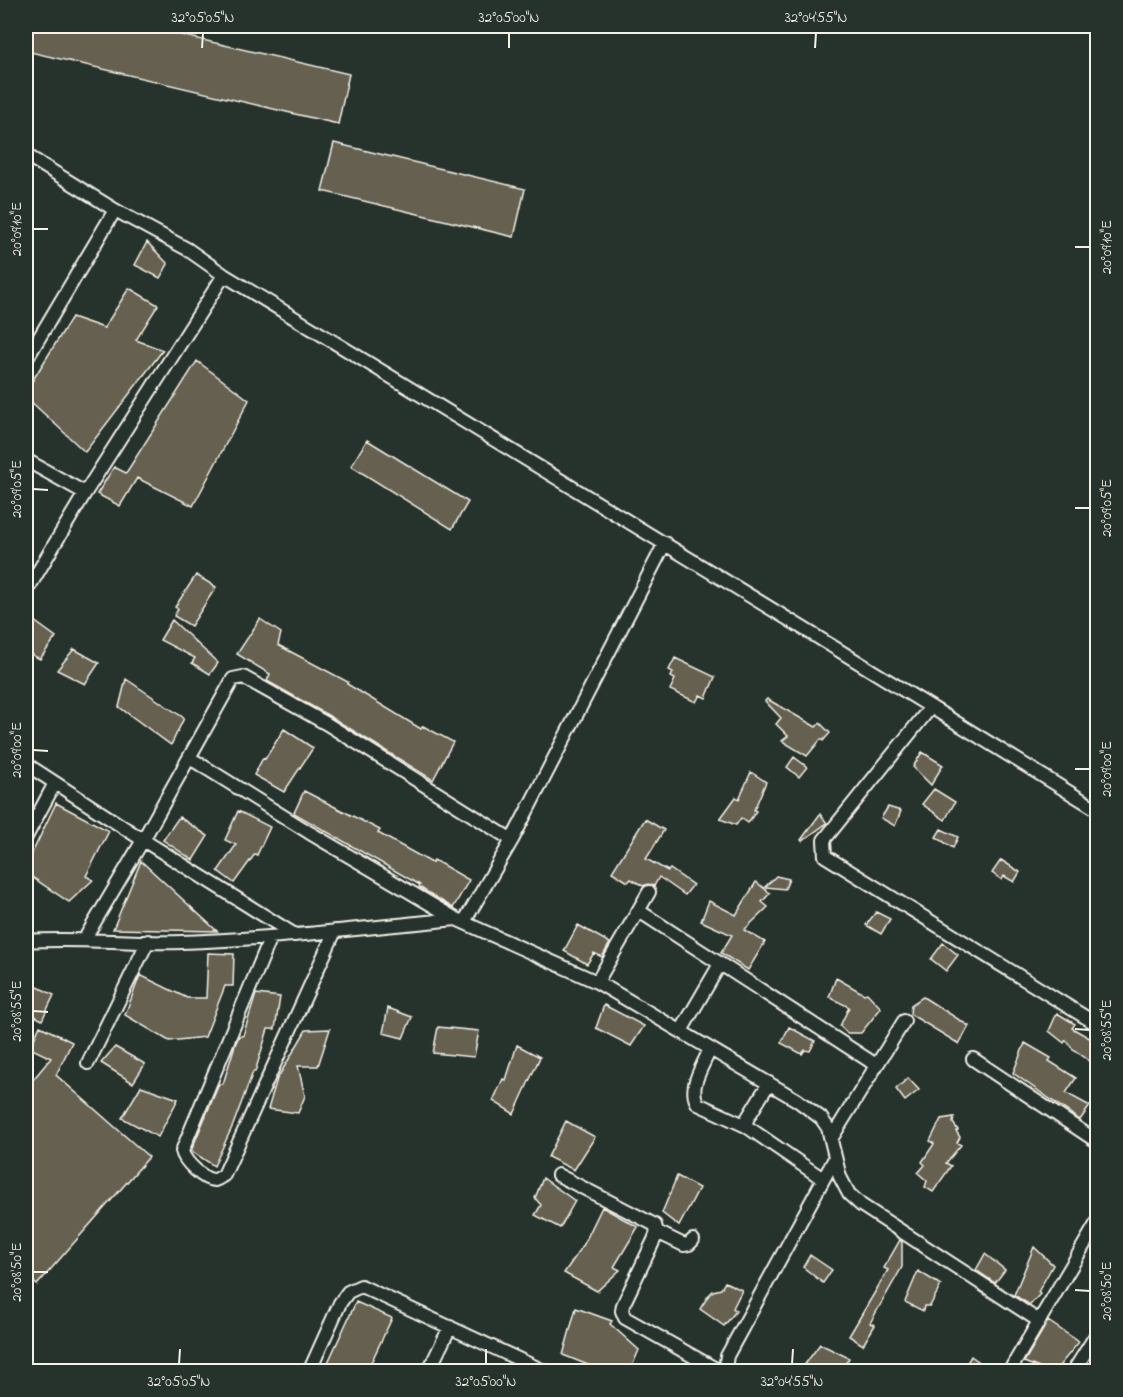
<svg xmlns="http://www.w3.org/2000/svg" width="1123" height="1397" viewBox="0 0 1123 1397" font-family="'Indie Flower',sans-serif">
	<rect width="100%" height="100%" fill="#26332d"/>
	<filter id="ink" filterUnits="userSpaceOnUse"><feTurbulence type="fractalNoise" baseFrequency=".0167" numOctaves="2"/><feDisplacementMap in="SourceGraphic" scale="12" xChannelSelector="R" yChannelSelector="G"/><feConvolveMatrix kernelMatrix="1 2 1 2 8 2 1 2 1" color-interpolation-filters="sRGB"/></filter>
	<g filter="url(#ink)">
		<path fill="#65604f" stroke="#f4f1e8" stroke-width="1.5" d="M26,26h116l207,48 -11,50 -312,-73z
			M334,143l191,46 -11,48 -192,-46z
			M147,242l21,22 -8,14 -25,-13z
			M129,288l29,17 -22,35 27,10 -78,102 -59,-55v-6l46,-74 32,11z
			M197,361l52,39 -56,106 -56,-28 -17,28 -23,-12 17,-27 12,6z
			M367,440l101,62 -16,27 -101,-63z
			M196,575l20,12 -25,39 -17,-10 4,-7 -3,-2z
			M30,618l26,19 -16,22 -14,-7v-18z
			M260,619l21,14 -3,12 70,37 -1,2 74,45 2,-3 30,16 -20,38 -102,-63 -64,-36 3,-7 -33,-20z
			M172,620l46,43 -8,11 -18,-11 3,-5 -35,-18z
			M74,649l25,14 -14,21 -28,-14z
			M675,658l40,19 -9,21 -6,-3 -4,7 -26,-12 5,-11 -4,-2 2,-5 -4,-2z
			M126,679l58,39 -13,27 -52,-38z
			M767,699l49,28 4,-4 10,10 -7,8 -2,-2 -14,17 -25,-15 6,-5 -12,-12 5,-6 -16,-17z
			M284,729l29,19 -29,44 -30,-17 9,-17 2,1z
			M922,752l21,13 -12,20 -18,-18z
			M794,757l13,10 -8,10 -12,-10z
			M751,772l15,10 -12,28 2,1 -8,12 -7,-5 -5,7 -16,-6 16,-22 3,2z
			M934,789l21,13 -10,18 -23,-16z
			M304,791l76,39 -2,3 54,30 2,-3 35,20 -16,28 -34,-21 1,-2 -126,-72z
			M56,803l53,28 -23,45 7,4 -24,22 -43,-29v-7z
			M888,807l13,4 -6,15 -14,-8z
			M238,811l32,16 -13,28 -2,-1 -21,29 -16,-12 18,-26 -11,-5z
			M820,814l7,9 -25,18 -1,-1z
			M179,817l29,19 -15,24 -30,-20z
			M645,819l19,11 -18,29 22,12 2,-2 23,16 -8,10 -26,-18 -5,9 -6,-2 -5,2 -12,-7 -3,3 -16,-10z
			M941,829l17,8 -5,11 -17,-11z
			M1001,860l19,12 -6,10 -10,-6 -2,4 -10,-7z
			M141,861l76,70 -104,-2z
			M776,876l13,3 -4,10 -20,-2z
			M756,882l14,11 -8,9 6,5 -24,23 21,12 -17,28 -27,-17 11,-18 -31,-14 8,-20 27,14z
			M876,912l14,7 -9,15 -15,-9z
			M578,925l32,18 -8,14 -8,-4 -7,11 -23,-13z
			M943,943l15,12 -12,16 -15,-12z
			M208,953l26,1 -1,32h-8l-20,51 -36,4 -44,-26 15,-40 47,23h19z
			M836,978l28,16 3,-1 14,15 -20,25h-14l-7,-7 9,-19 -20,-10z
			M26,981l28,14 -12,25 -16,-9z
			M256,994l24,3 -5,32h-7l-13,43h-2l-20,53 -19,41 -23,-15 28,-67h4l12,-39 4,-9h4z
			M923,997l46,29 -10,18 -49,-30 1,-9z
			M604,1005l40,21 -13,20 -35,-18z
			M388,1008l24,9 -9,21 -20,-5z
			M1057,1013l18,11 -3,4 26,15v24l-25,-18 -7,-9 -2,3 -15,-12z
			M40,1026l32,16 -16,33 93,82 -112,128 -11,-10v-187l25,-30 -21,-10z
			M438,1027l41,4 -5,26 -41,-4z
			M789,1027l26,14 -5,10 -5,-1 -3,4 -21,-11z
			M330,1029l-12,37h-20l7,30 -7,17 -30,-4 9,-30 29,-49z
			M1025,1043l26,15 -2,3 27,17 -10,15 24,13 -10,14 -67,-47z
			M517,1045l23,12 -26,57 -21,-13 10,-22 3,1z
			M115,1047l30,17 -12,19 -32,-20z
			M908,1078l11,12 -14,11 -9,-12z
			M141,1086l37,13 -20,38 -36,-19z
			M954,1117l-1,6 5,7 -2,1 4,6 -3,6 4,2 -15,18 5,3 -18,26 -8,-5 2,-6 -9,-8 7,-8 -3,-3 12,-18 -4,-3 11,-22z
			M566,1121l29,16 -21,33 -26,-13z
			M677,1176l22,12 -20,38 -17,-13z
			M543,1178l32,23 -15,27 -25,-13 6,-10 -6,-7z
			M602,1207l36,20 -24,40 6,3 -23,21 -33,-18 20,-29z
			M900,1240l2,2v25l-32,56 5,2 -12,20 -14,-9 39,-66 -4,-2z
			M1034,1247l19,18 -15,27 2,2 -10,11 -16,-10z
			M985,1254l20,16 -10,13 -19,-13z
			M810,1255l22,15 -9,13 -20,-16z
			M918,1271l23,14 -11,21h-6l-1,5 -18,-9z
			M725,1282l17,8 -9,18 3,3 -12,15 -24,-17 8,-13 5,-5 8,-2z
			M356,1302l36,16 -25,53h-43z
			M576,1308l36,13 -2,3 29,26 -9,21h-27l-40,-16z
			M1048,1321l31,21 -24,29h-8l-23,-9z
			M820,1344l29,14 -8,13h-41z
			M971,1356l21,15h-30z"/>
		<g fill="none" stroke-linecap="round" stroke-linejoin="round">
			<defs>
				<path id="street" d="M26,155l89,55 72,39 37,26 577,352 297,183
					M26,360l89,-150
					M26,460l59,33
					M26,592l59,-99 139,-218
					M931,707l-107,133 1,16 273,169
					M190,758l120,75 146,86 141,63 200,118 24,18 7,10 12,49 9,17 12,11 178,116
					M26,764l117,76 152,95
					M26,837l29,-54
					M639,911l237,154
					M464,922l48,-82 153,-297
					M271,937l-89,214c2,10 22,30 33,29 4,-1 5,-3 9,-5l111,-244
					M84,940l59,-100 90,-161 10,-2 84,47 185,116
					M26,941c52,-4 104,3 156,1 91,-3 183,-14 274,-23
					M597,982l52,-90
					M681,1031l39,-67
					M710,1049c-7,17 -23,39 -12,55l48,22
					M973,1059l125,83
					M88,1063l60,-122
					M769,1083l-22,36 -1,7 77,53
					M831,1139l73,-118
					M558,1175l97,50 2,7 -3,8 -31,65 -1,6 3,7 96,54
					M657,1232l27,13 5,-1 4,-4
					M309,1372l31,-69 8,-11 13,-6 185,86
					M428,1372l22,-45
					M727,1372l-2,-4 2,-12 108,-198
					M1009,1372l89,-151
					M1073,1372l25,-40"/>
			</defs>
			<use href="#street" stroke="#f4f1e8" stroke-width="16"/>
			<use href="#street" stroke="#26332d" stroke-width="12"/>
		</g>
	</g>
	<path fill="none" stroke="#f4f1e8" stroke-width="2" d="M202,48l1,-15M509,48v-15M815,48l1,-15M33,229h15M1075,247h15M33,489l15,1M1075,508h15M33,750l15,1M1075,769h15M33,1011l15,1M1075,1029l15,1M33,1272h15M1075,1290l15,1M179,1364l1,-15M486,1364v-15M792,1364l1,-15"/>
	<rect width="1123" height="1397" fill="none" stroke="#26332d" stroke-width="66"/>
	<rect x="33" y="33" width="1057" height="1331" fill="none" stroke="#f4f1e8" stroke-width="2"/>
	<g font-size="15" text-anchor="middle" fill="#f4f1e8">
		<text x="203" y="22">32°05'05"N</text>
		<text x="509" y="22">32°05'00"N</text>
		<text x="816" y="22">32°04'55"N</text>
		<text transform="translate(16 229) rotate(-90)" y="5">20°09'10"E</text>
		<text transform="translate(1106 247) rotate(-90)" y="5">20°09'10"E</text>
		<text transform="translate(16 489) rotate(-90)" y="5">20°09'05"E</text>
		<text transform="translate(1106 508) rotate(-90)" y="5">20°09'05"E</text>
		<text transform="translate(16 750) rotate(-90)" y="5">20°09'00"E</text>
		<text transform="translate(1106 769) rotate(-90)" y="5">20°09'00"E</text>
		<text transform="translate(16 1011) rotate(-90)" y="5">20°08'55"E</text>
		<text transform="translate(1106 1030) rotate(-90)" y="5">20°08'55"E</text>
		<text transform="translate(16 1272) rotate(-90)" y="5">20°08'50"E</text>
		<text transform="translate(1106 1291) rotate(-90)" y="5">20°08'50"E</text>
		<text x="179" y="1386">32°05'05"N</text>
		<text x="486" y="1386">32°05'00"N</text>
		<text x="792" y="1386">32°04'55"N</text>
	</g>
</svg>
